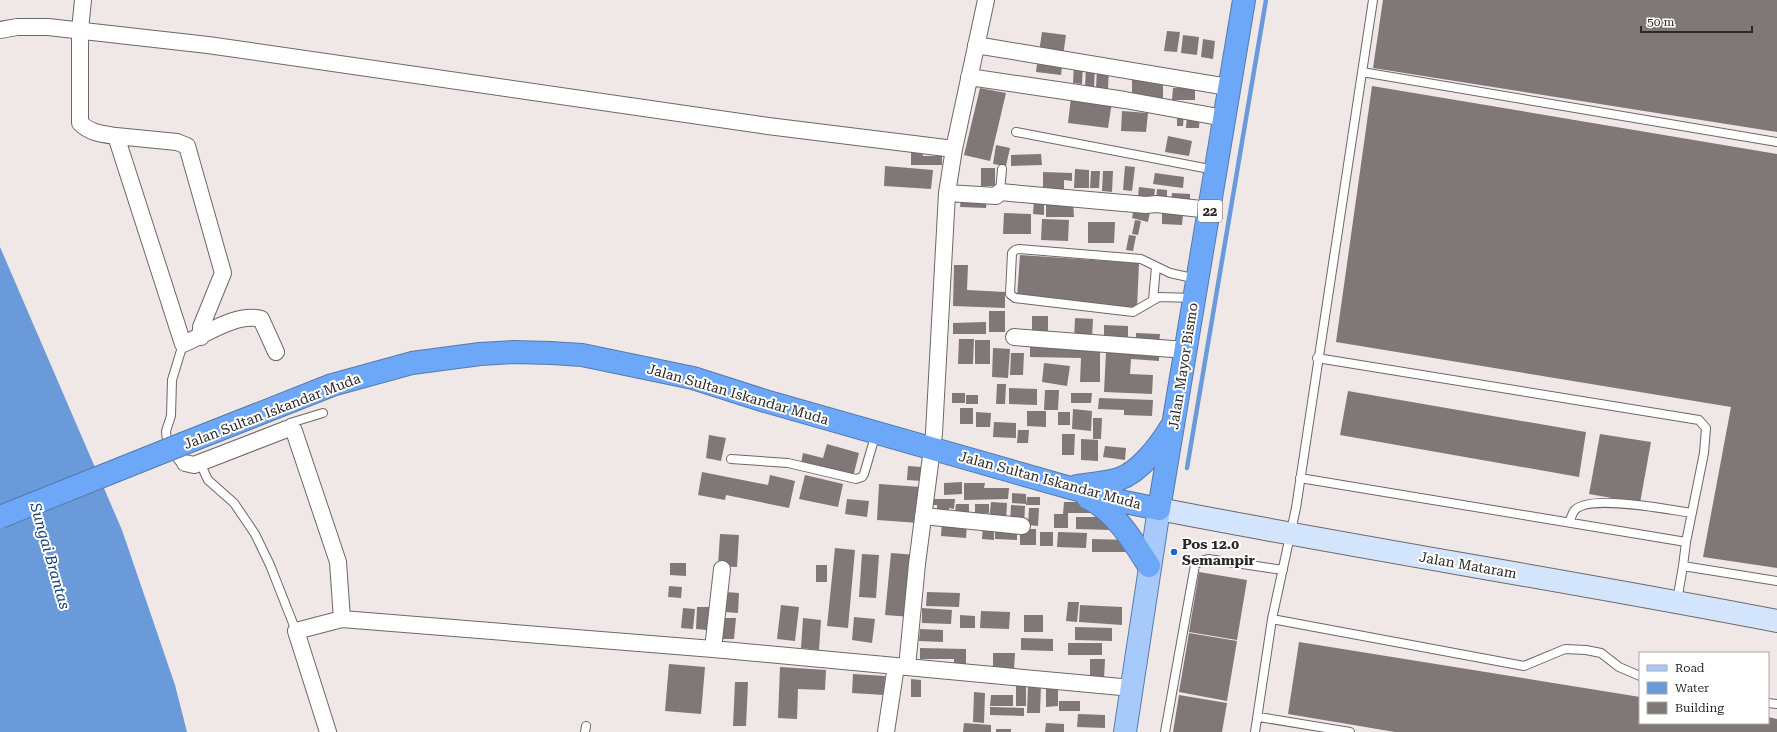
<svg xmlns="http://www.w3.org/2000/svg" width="1777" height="732" viewBox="0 0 1777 732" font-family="'Roboto Serif',serif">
	<rect width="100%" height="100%" fill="#f0e8e7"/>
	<path fill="#6b9adb" d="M0,247l122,283 53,155 12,47h-187z"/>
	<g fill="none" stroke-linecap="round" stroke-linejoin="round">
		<path stroke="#6b9adb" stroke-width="4.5" d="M1187,468l79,-468"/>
	</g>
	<path fill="#7f7877" d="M1383,0h394v132l-404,-64z
		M1167,31l13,1 -3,20 -13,-1z
		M1042,32l24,3 -3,21 -24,-4z
		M1183,35l16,2 -2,18 -16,-2z
		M1203,39l12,2 -2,18 -12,-2z
		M1037,64l25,3 -1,8 -25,-3z
		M1074,64h9l-1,20 -9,-1z
		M1086,65h9l-1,24h-9z
		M1097,68h12l-1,21h-12z
		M1132,79h31v19h-31z
		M1372,86l405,68v414l-74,-11 28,-150 -395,-65z
		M980,88l26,5 -16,68 -26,-6z
		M1173,88h22v12h-23z
		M1071,97l41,5 -4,26 -40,-5z
		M1122,111l26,2 -2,19 -25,-1z
		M1177,113l7,1 -1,12h-6z
		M1187,115h13l-1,13h-13z
		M1168,136l24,5 -3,15 -24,-4z
		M996,145l14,3 -4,18 -13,-2z
		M911,147h11l1,9h19v9h-31z
		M1041,154l1,11 -31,1v-11z
		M885,166l48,4 -2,19 -47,-3z
		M1125,166l10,1 -3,24 -9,-1z
		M981,168h14v18h-14z
		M1075,169l14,1v18h-15z
		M1091,171h9l-1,17h-9z
		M1103,171h10l-1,21 -10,-1z
		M1043,172l29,1v8l-8,-1v10l-21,-1z
		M1155,173l29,4 -1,11 -30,-4z
		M1139,187l16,2 -1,8 -16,-1z
		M1157,189l10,1v13l-11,-1z
		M1172,193l18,1v9l-19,-1z
		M961,196l26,1 -1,11 -26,-1z
		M1034,200h10v15l-11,-1z
		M1073,201l1,16h-28v-15z
		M1134,208l16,4 -2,10 -16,-4z
		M1162,212l21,2 -1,11 -20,-1z
		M1004,213l27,1v20h-28z
		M1042,219l27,1 -1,21 -27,-1z
		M1135,220l6,1 -3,14 -6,-1z
		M1088,222h27l-1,21h-26z
		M1129,235l7,1 -3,15 -7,-1z
		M1020,255l119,8 -2,46 -120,-12z
		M954,265h14l-1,25 38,2v16l-52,-2z
		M989,311h16v21h-16z
		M1032,316h16v21h-16z
		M1075,318l18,1 -1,20h-18z
		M986,322v12h-33v-11z
		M1104,325l24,1v12h-24z
		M1136,333l24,1 -1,10 -23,-1z
		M959,339h15l-1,25h-15z
		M975,340h15v24h-15z
		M1030,346l70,1v35h-20l1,-24 -51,-1z
		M993,348l17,1 -2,29 -16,-1z
		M1106,352l53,2v7l-28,-2 -1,15 23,1 -1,19 -48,-2z
		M1011,353h13l-1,22h-13z
		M1044,363l26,3 -3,20 -25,-4z
		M997,384h9l-1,20h-9z
		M1009,388l28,1v16l-28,-1z
		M1045,390h14l-1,20h-14z
		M1348,391l238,41 -7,45 -239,-42z
		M952,393h13v10h-13z
		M1071,393h21l-1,10h-20z
		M966,395h12v9h-12z
		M1099,398l54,2 -1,16 -28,-1v-5l-26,-1z
		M960,408h13v16h-13z
		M1073,409l19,2 -1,20 -19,-2z
		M1027,411h19v16l-19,-1z
		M976,412l15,1 -1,14h-14z
		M1058,412h12v13h-12z
		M1093,418h9l-1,21h-8z
		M994,422l22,1v15l-23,-1z
		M1018,430h11l-1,13h-11z
		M1062,434h13l-1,21h-12z
		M1600,434l51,8 -11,61 -51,-9z
		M709,435l17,3 -5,23 -15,-3z
		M1081,439l17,1v21l-17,-1z
		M827,444l32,9 -6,24 -52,-14 2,-10 20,5z
		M1105,446l21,2 -1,12 -22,-3z
		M908,466l14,1 -1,14 -14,-1z
		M702,472l66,13 2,-10 25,6 -6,27 -63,-13 -1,5 -27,-5z
		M805,475l38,9 -5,23 -39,-8z
		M962,482v12l-18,1v-12z
		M964,483h21l-1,5h25l-1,11 -44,1z
		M879,484l42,3 -2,36 -42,-3z
		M1012,493l14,1v10l-14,-1z
		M1027,497h13v8h-14z
		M847,499l22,2 -2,16 -22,-3z
		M930,499h25l-1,10 -5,-1v9l-12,-1v-11h-7z
		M991,502l16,1 -1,18 -17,-1z
		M1064,502h26v11h-22v15h-14v-14h9z
		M956,504h13v9h-14z
		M975,504h14v9h-14z
		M1011,505l14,1 -1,19 -14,-1z
		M1029,508h10l-1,18 -10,-1z
		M1076,517h34v13l-34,-1z
		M942,522l25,2 -1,14 -25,-2z
		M983,524l11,1v15l-12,-1z
		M995,529l22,1v10l-22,-1z
		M1020,529h16v16h-16z
		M1040,532h13v14h-13z
		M1058,532l29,1 -1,15 -29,-1z
		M720,534l19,1 -2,32 -19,-1z
		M1092,539l37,1v12h-37z
		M835,548l20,2 -7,78 -21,-2z
		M891,553l26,2 -6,62 -26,-2z
		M862,554l17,1 -3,43 -17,-1z
		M670,563h16v13l-16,-1z
		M816,565h11v17h-11z
		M1199,572l48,8 -10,60 -48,-8z
		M669,586l13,1 -1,11 -13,-1z
		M726,592l13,1 -1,20 -13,-1z
		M927,592l33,1 -1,14 -33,-1z
		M1068,602h11l-2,20 -11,-1z
		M781,605l18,2 -4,34 -18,-2z
		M1080,605l42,2v18l-43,-3z
		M697,607h12l-2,23 -11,-1z
		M683,608l12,1 -2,20 -12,-1z
		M922,608l30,2 -1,14 -29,-1z
		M981,611l29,1 -1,17 -29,-1z
		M960,615l15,1v12h-15z
		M1024,615h19v17h-19z
		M854,617l21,2 -3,24 -20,-3z
		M723,618h13l-2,21h-13z
		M803,618l18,2 -2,30 -18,-2z
		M1075,627l37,1v13l-37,-1z
		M920,629l23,1v12l-24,-1z
		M1189,633l48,8 -10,60 -48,-9z
		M1021,638l32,1v12l-32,-1z
		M1299,642l341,55v26h128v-6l9,2v13h-382l-107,-18z
		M1068,643h34v12h-34z
		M920,648l46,1v17h-12v-7h-34z
		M993,653h22l-1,16h-21z
		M1090,659h15l-1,20h-14z
		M669,664l36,3 -4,47 -36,-3z
		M780,667l46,3 -1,20 -27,-1 -1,30 -19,-1z
		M853,674l32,2 -1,19 -32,-2z
		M911,679l10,1v17h-10z
		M735,682h13l-2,44h-13z
		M1016,684h10v22h-10z
		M1028,684l13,1 -1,28h-13z
		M1046,686h12v20l-12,1z
		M974,692l11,1 -1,30 -11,-1z
		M991,695h22v11h-23z
		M1179,695l48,8 -5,29h-49z
		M1059,701h21v10h-21z
		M990,707l34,1v8l-34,-1z
		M1078,714l27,1v13l-28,-1z
		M964,723l27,2v7h-28z
		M1046,723l18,1v8h-19z
		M996,729h15v3h-15z"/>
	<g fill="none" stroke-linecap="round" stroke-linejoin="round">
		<defs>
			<path id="lane" d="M1362,72l415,70
				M1016,132l199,38
				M1000,192l2,-23
				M1194,298l-35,-1 -26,15 -118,-14 -5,-4 2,-41 3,-3 4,-1 122,10 29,14 27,6
				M1153,300l3,-33
				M183,344l-11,36 -1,36 -5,15 1,10 6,12 6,8 6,2
				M1317,358l382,62 7,8 -2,25 -18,89
				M290,429v-6l33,-10
				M731,459l57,4 68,16 6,-2 2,-3 12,-41
				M200,463l8,17 26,23 21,31 15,31 26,66
				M1300,478l386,64 -3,24 94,15
				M1569,522c2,-3 3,-8 5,-11 13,-18 96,-1 118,2
				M1677,601l6,-35
				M1272,619l252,47 41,-17 21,1 15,3 18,14 21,9
				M1768,703l9,1
				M1259,717l91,15
				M585,732l1,-6
				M1165,732l30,-167 6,-4 7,-2 75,11
				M1255,732l17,-113 24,-111 77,-508"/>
			<path id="street" d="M83,0l-3,30v93c10,10 22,11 36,13l67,208c22,-9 54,-32 78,-25l15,33
				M0,30l17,-3h31l160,18 560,81 186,23
				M976,45l252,42
				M969,77l156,23 99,18
				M116,136l61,6 10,4 36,127 -22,54v10
				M947,193l49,3 4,-4 146,13 10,-1 54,6
				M1014,337l172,13
				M185,463l9,2 93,-36 7,2 44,131 4,57
				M923,516l99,10
				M713,649l9,-80
				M907,667l10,-103 17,-131 13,-240 7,-44 32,-149
				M328,732l-32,-101 46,-12 371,30 419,39
				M886,732l10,-66"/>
			<path id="secondary" d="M1159,509c205,40 412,72 618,112"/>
			<path id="primary" d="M1125,732l34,-223"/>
			<path id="highway" d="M185,443l147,-58 80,-22 68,-9 33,-2 38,1 31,2 111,23 72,23 302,86 53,14 39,8 85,-509
				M1077,486c13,-2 29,-3 42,-7 21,-7 41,-34 52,-52
				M1088,498c27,13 45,43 61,68"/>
		</defs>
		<use href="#lane" stroke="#6e6766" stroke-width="10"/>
		<use href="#street" stroke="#6e6766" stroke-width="18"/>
		<use href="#secondary" stroke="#6e6766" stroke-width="24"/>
		<use href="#primary" stroke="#567aae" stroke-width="24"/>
		<use href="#highway" stroke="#567aae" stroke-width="24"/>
		<use href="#lane" stroke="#fff" stroke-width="8"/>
		<use href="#street" stroke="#fff" stroke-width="16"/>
		<use href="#secondary" stroke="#d3e5fd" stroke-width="22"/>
		<use href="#primary" stroke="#a7cafa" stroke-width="22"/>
		<use href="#highway" stroke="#6da7f7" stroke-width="22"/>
		<defs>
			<path id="highway-bridge" d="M0,517l185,-74"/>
		</defs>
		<use href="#highway-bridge" stroke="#567aae" stroke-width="24" stroke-linecap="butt"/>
		<use href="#highway-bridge" stroke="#6da7f7" stroke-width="22"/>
	</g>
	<circle fill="#136ad3" stroke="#fff" stroke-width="1.5" cx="1174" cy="552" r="4"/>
	<g text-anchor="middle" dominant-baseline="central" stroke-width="4" stroke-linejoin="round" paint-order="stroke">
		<rect fill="#fff" stroke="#6a6867" stroke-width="1" x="1198" y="200" width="24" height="22" rx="3"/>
		<g font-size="13" font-weight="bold" fill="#2a2726">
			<text x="1210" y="211">22</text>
		</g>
		<g font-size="14" fill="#2a2726" stroke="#fff">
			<text transform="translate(1183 366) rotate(-81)">Jalan Mayor Bismo</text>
			<text transform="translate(738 394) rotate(16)">Jalan Sultan Iskandar Muda</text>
			<text transform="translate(272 411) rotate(-21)">Jalan Sultan Iskandar Muda</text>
			<text transform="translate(1050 480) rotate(15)">Jalan Sultan Iskandar Muda</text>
			<text transform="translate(1468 565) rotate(10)">Jalan Mataram</text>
		</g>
		<g font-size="14" font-weight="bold" fill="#2a2726" stroke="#fff" text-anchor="start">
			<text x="1182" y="544">Pos 12.0<tspan x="1182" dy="16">Semampir</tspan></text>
		</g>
		<g font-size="15" font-style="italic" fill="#103e79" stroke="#fff">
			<text transform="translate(50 556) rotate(74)">Sungai Brantas</text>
		</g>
	</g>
	<rect x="1639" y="652" width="130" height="72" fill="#ffffff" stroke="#aaa9a8"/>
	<rect x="1647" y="665" width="20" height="6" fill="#a7cafa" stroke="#aaa9a8"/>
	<text x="1675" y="672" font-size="12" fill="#2a2726">Road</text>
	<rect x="1647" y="682" width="20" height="12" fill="#6b9adb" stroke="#aaa9a8"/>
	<text x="1675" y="692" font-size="12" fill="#2a2726">Water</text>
	<rect x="1647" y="702" width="20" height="12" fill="#7f7877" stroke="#aaa9a8"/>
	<text x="1675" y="712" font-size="12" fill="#2a2726">Building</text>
	<path d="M1641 26v6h111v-6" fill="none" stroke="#2a2726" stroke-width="2"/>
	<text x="1647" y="26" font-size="12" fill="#2a2726" stroke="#ffffff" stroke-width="3" paint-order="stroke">50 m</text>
</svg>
